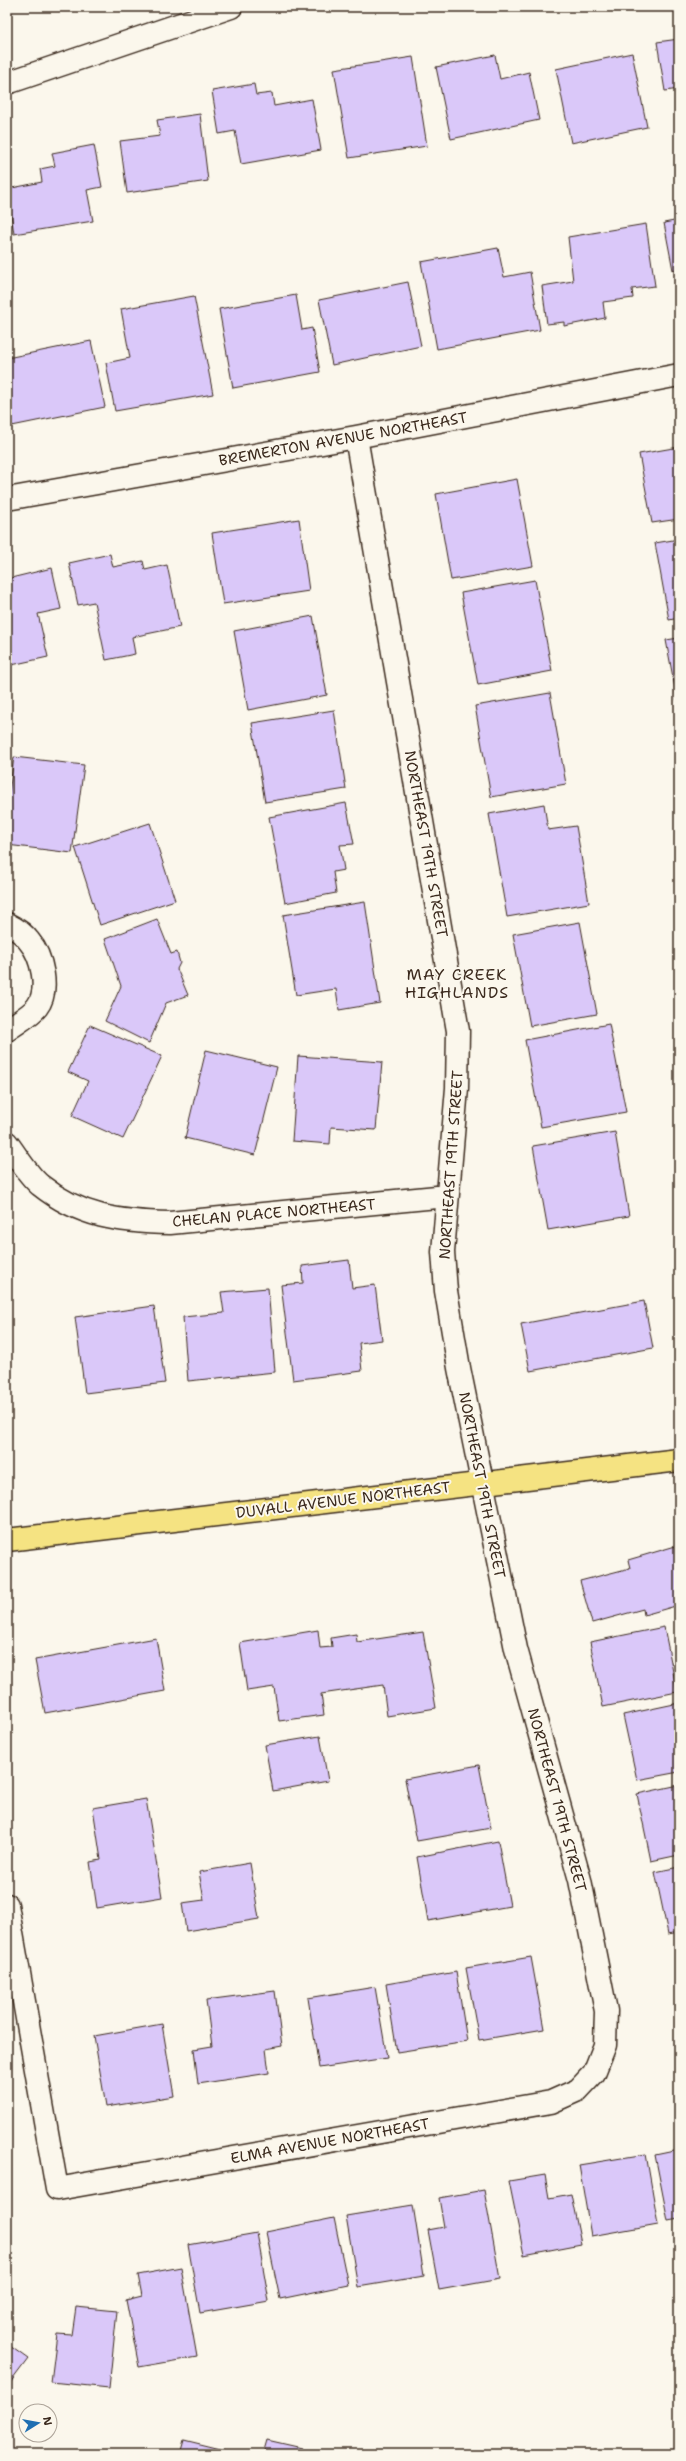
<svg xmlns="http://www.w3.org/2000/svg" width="686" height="2461" viewBox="0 0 686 2461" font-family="'Shantell Sans',sans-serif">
	<rect width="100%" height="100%" fill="#fbf7ec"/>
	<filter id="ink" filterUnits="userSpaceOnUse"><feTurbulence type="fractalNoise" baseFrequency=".025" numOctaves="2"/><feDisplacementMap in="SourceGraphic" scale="8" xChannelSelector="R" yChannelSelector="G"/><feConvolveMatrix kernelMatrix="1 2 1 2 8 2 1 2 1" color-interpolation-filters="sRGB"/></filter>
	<g filter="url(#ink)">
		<path fill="#dac8f9" stroke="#3b2a1e" d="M679,39v50l-14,2 -8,-49z
			M632,53l15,74 -76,16 -15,-74z
			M495,55l5,24 29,-7 10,48 -88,19 -15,-72z
			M413,57l14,89 -78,12 -15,-89z
			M254,84l2,11 16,-2 2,13 38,-7 9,51 -80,14 -6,-33 -16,3 -7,-43z
			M200,114l8,67 -81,12 -7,-52 40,-5 -3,-16z
			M94,145l8,42 -15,3 6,31 -79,13 -7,-45 35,-7 -2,-13 15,-3 -3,-13z
			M679,220v49l-6,1 -9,-47z
			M646,224l9,62 -23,3 1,9 -30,4 2,16 -41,8v-4l-17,2 -5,-38 31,-5 -5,-44z
			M498,248l6,29 26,-5 10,58 -103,19 -16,-87z
			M408,282l13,64 -89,19 -13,-65z
			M296,295l6,35 10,-2 8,44 -87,16 -14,-79z
			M194,296l19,98 -98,17 -9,-48 24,-5 -9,-49z
			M91,341l14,66 -93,19 -5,-22v-46z
			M679,447v72l-27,4 -13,-69z
			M517,479l16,87 -82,14 -15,-86z
			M299,519l10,72 -86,13 -11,-71z
			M679,539v79l-10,2 -14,-77z
			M110,554l3,13 30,-6 2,9 22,-5 13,62 -48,10 3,17 -29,6 -12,-58 -16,3 -9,-42z
			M52,568l9,41 -23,5 10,43 -41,9v-87z
			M535,580l17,91 -74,14 -17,-92z
			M313,616l14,79 -79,15 -14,-79z
			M679,638v72l-13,-70z
			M550,693l16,91 -75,13 -16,-91z
			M334,710l12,79 -81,13 -13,-79z
			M14,757l70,8 -12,88 -65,-8v-37z
			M346,803l8,41 -14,1 4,25 -11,2 3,21 -51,10 -16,-86z
			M544,804l4,26 28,-4 13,77 -82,14 -18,-103z
			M150,823l25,77 -75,25 -25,-78z
			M365,902l15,101 -41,7 -3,-21 -40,6 -13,-80z
			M157,919l14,35 6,-2 3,11 -3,6 11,26 -22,8 -17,40 -44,-22 16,-35 -16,-47z
			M580,922l17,92 -67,12 -17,-92z
			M609,1024l17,88 -85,15 -16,-87z
			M90,1025l72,31 -39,83 -51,-23 16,-35 -20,-9z
			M206,1050l71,17 -22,88 -70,-17z
			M298,1056l84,6 -6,68 -45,-3 -1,17 -38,-3z
			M615,1132l14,84 -81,14 -15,-84z
			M349,1260l3,28 23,-3 7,55 -23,3 3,28 -69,9 -12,-95 22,-2 -1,-17z
			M268,1288l7,84 -87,9 -5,-64 41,-4 -3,-21z
			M644,1301l9,47 -123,23 -9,-47z
			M154,1306l11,77 -80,10 -10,-76z
			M679,1545v60l-35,10 -1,-6 -51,14 -12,-42 50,-13 -2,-8z
			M664,1627l13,65 -74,15 -13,-65z
			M318,1630l2,18 12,-1 -1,-9 25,-4 1,8 66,-10 13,76 -49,8 -4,-31 -62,9 3,21 -45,6 -5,-34 -27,4 -7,-48z
			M156,1638l9,53 -120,22 -10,-53z
			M679,1703v69l-42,8 -14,-65z
			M320,1736l8,45 -55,10 -8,-46z
			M479,1765l12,63 -74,13 -12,-62z
			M679,1785v70l-28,6 -14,-67z
			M146,1799l16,98 -65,11 -7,-46 11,-2 -8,-52z
			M498,1841l12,65 -82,15 -11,-64z
			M250,1863l9,56 -73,12 -4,-28 22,-3 -5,-28z
			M679,1867v65l-11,2 -13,-62z
			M531,1957l13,72 -65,11 -13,-72z
			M456,1972l11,69 -70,11 -11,-68z
			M375,1987l12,71 -68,10 -11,-70z
			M275,1991l7,55 -16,3 3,24 -71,11 -4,-35 18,-3 -6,-46z
			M162,2024l12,72 -68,11 -12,-71z
			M679,2150v69l-11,2 -13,-66z
			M646,2154l12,70 -67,12 -12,-71z
			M545,2175l4,23 22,-4 10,50 -57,11 -15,-74z
			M484,2190l16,89 -61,11 -11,-60 16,-3 -5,-29z
			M413,2205l11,71 -66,11 -12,-71z
			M334,2218l14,67 -68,14 -14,-67z
			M257,2233l12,68 -69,12 -12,-68z
			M181,2267l16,90 -58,10 -13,-67 16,-4 -4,-21z
			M76,2307l41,4 -8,77 -58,-6 6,-48 15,1z
			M7,2344l21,15 -21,28z
			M184,2440l57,14h-61z
			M267,2440l35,8 -2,6h-37z"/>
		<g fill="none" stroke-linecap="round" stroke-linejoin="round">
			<defs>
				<path id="minor" d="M7,83l224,-76
					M7,499l349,-62 323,-62
					M7,924c8,4 17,10 22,17 13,15 21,49 8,66 -7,9 -21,16 -30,23
					M7,1143c10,13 20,31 33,42 40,32 80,37 130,38l277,-27
					M7,1905l50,284 494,-87 27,-12 16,-17 11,-28 1,-34 -26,-131 -64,-231 -57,-281 -13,-77 -3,-39 14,-164 1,-57 -102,-594"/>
				<path id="major" d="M7,1540l672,-80"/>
			</defs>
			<use href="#minor" stroke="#3b2a1e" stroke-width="25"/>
			<use href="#major" stroke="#3b2a1e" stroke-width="25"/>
			<use href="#minor" stroke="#fbf7ec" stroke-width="22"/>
			<use href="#major" stroke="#f5e382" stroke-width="22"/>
		</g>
	</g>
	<g text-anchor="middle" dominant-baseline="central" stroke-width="4" stroke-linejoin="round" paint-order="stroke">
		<g font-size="15" fill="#3b2a1e" stroke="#fbf7ec">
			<text transform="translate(343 439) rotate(-10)">BREMERTON AVENUE NORTHEAST</text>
			<text transform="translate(426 844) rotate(80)">NORTHEAST 19TH STREET</text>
			<text transform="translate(451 1165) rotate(-86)">NORTHEAST 19TH STREET</text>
			<text transform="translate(274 1213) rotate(-5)">CHELAN PLACE NORTHEAST</text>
			<text transform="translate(482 1485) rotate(79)">NORTHEAST 19TH STREET</text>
			<text transform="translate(343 1500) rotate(-7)">DUVALL AVENUE NORTHEAST</text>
			<text transform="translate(557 1800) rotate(75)">NORTHEAST 19TH STREET</text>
			<text transform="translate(330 2141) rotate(-10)">ELMA AVENUE NORTHEAST</text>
		</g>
		<g font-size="16" letter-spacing="1" fill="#3b2a1e" stroke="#fbf7ec">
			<text x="457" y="974">MAY CREEK<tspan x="457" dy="18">HIGHLANDS</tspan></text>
		</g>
	</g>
	<rect width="686" height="2461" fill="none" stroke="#fbf7ec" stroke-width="24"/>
	<rect x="12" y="12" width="662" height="2437" fill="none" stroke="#3b2a1e" stroke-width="1.5" filter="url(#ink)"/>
	<g transform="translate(38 2423) rotate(79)"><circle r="19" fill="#fbf7ec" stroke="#aea59a"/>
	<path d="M0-3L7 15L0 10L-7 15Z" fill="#1f6fb2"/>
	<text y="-6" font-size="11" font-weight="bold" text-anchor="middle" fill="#3b2a1e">N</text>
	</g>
</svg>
